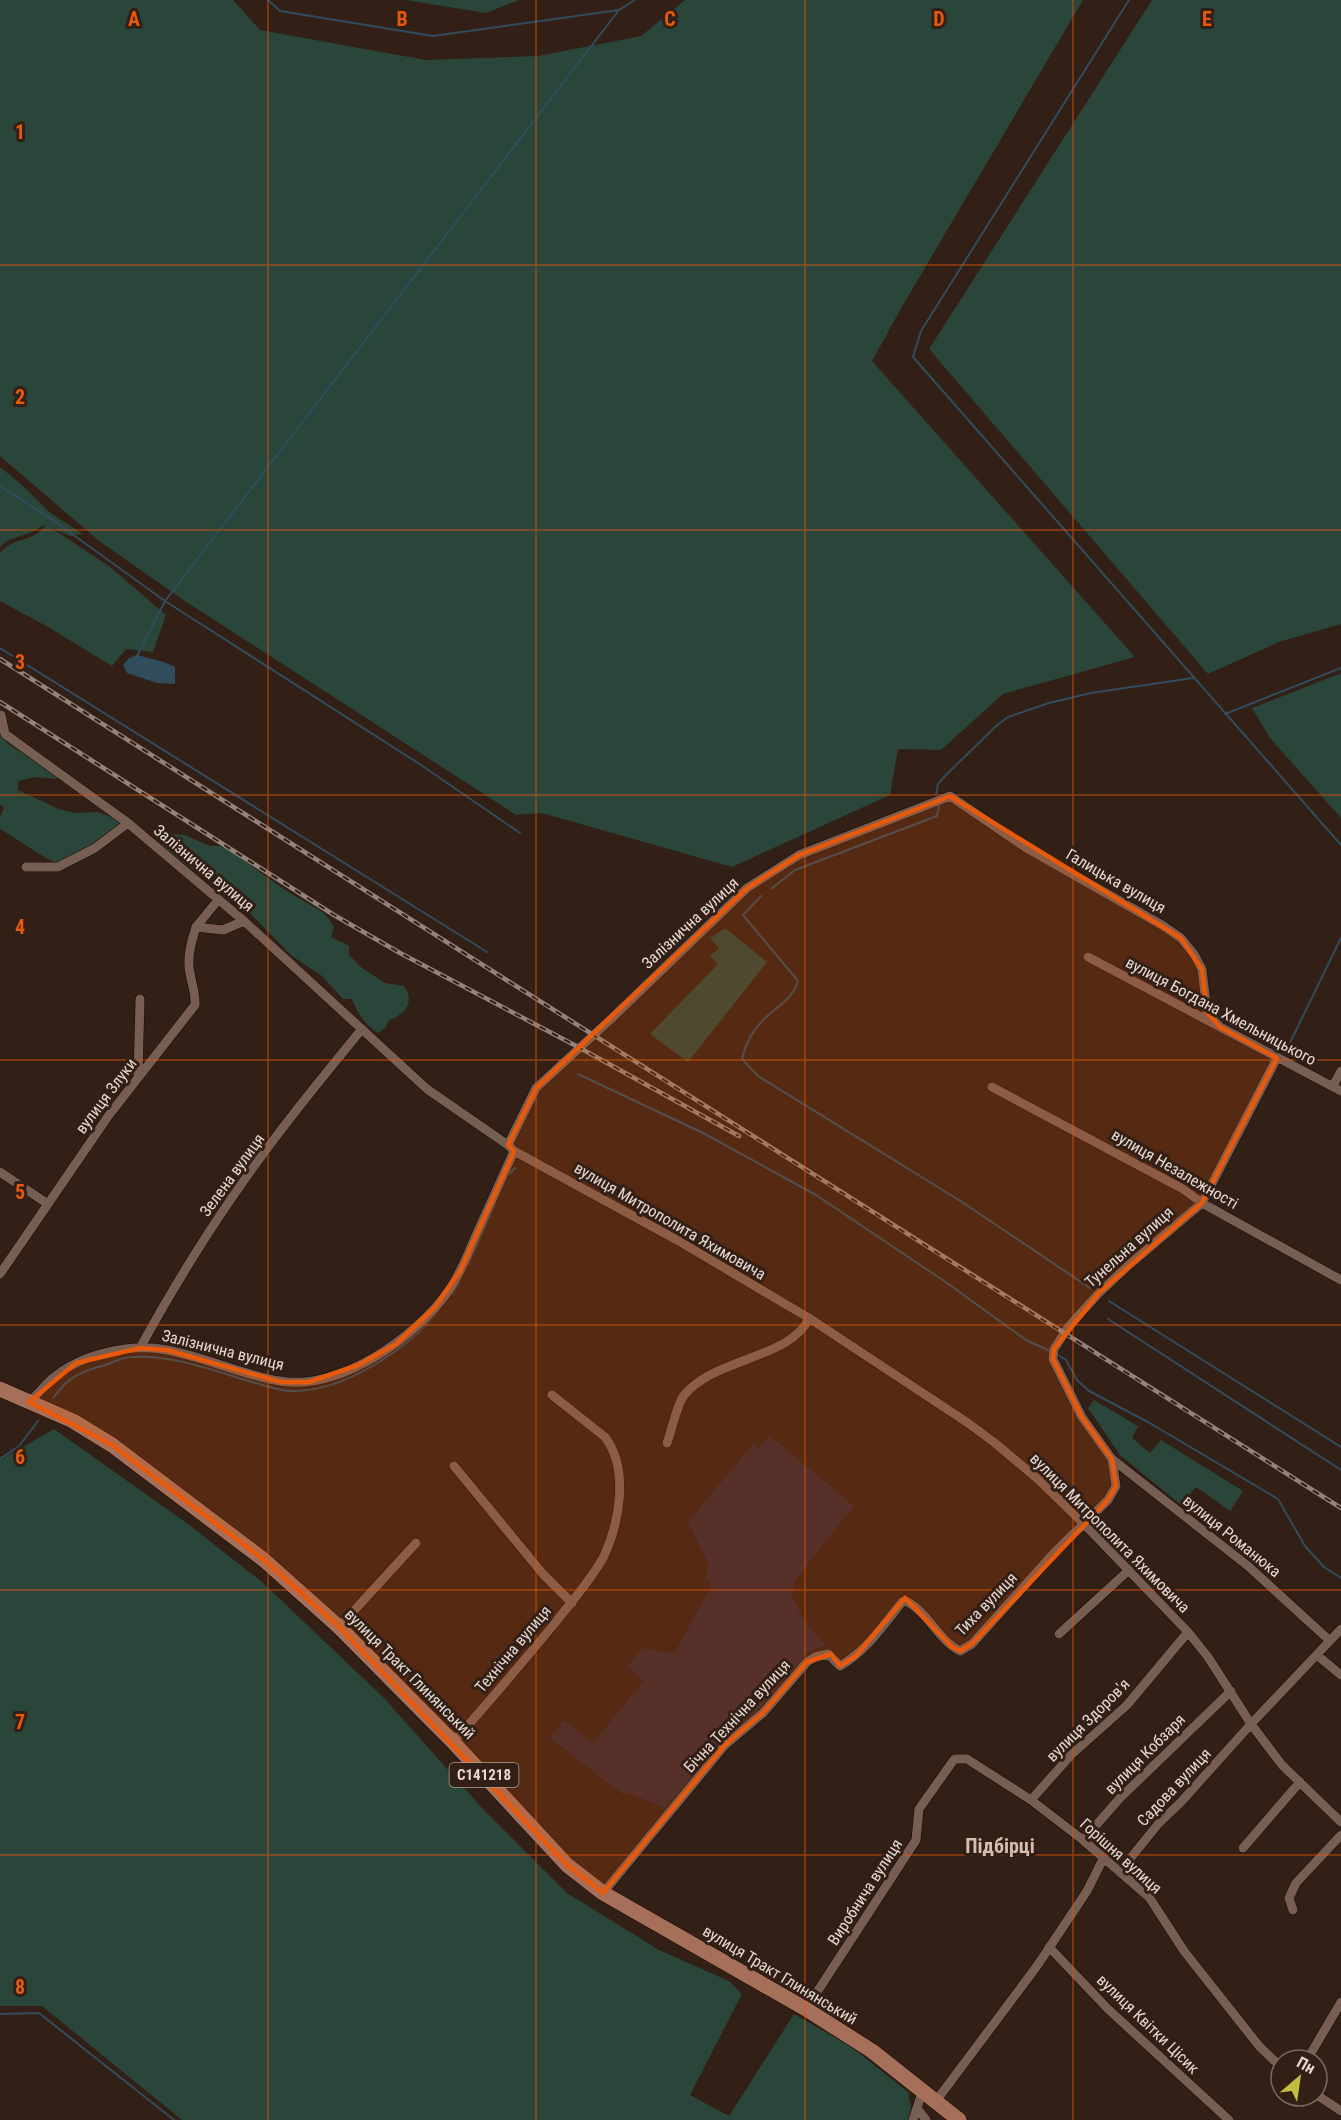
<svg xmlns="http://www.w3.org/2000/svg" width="1341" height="2120" viewBox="0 0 1341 2120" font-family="'Roboto Condensed',sans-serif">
	<rect width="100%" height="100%" fill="#321f15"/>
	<path fill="#342633" d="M770,1436l84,70 -59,74 -4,14 13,27 22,24 -17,6 -52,60 -26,21 -66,76 -38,-16 -3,3 -74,-57 13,-18 30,23 51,-62 -17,-14 16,-19 31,6 38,-69 -7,-7 4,-13 -21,-43 65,-78 6,4z"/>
	<path fill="#2a4539" d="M0,0h233l27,30 166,30 112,-4 103,-20 44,-36h398l-180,305 -31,56 263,296 -132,37 -62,56 -43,-1 -8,46 -158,72 -190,-54 -26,2 -331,-214 -86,-60 -99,-85z
		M405,0h114l-33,13z
		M1152,0h189v624l-62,18 -71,32 -279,-325z
		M0,467l21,17 28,28 34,22 -13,2 -20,-9 59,39 57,49 -13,37 -27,-3 -14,17 -64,-39 -48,-26v-48c14,-17 33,-10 46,-28 -6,1 -8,4 -14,7 -12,6 -22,4 -32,15z
		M1341,673v145l-71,-80 -18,-30z
		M0,733l8,11 50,31 -1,4 -22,-2 -17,4v9l41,19 17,4 21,-1 12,4 13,8 -19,16 -46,23c-20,-9 -38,-23 -57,-34v-12l4,-9 -4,-4z
		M157,832l28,3 25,11h10l8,3 57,41 39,23 6,7 4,8 -3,9 18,9v9l13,13 23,15 19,3c11,15 2,29 -15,34l-4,8 -7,5c-13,-8 -21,-20 -26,-34h-9l-21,-23 -30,-20 -57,-58 -45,-30 -28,-23z
		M725,928l42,34 -79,100 -38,-28 68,-70 -8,-8 9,-8 -9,-10z
		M1094,1400l44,26 -6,12 18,15 11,-13 82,51 -13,20 -34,-24 -15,18 -61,-50 -32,-47z
		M54,1429l134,95 74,58 121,115 100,112 84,84 92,57 70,31 13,13 -52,101 39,21 65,-102 56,32 58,46 3,16 -3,12h-726l-140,-114h-42v-546z"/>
	<path fill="#314c5d" d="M137,655l27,7 11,5v17l-18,-1 -30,-10 -4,-8 6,-7z"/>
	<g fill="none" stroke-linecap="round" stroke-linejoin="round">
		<path stroke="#314c5d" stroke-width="2" d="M268,0l12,11 153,25 186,-26 16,-10
			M1129,0l-208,331 -8,26 428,488
			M0,486l50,32 115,83 256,164 99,68
			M0,648l487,304
			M137,656l28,-55 454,-591
			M1225,714l116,-46
			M936,794l2,-10 8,-9 50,-49 12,-9 41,-14 42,-10 102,-15
			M771,889l24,-19 142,-54 2,-10
			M761,896l-18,19 55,66c-6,19 -21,25 -34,38 -11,11 -19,25 -22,40l16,17 204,126 128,86
			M1285,1053l56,-115
			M578,1074l125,59 113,62 131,88 79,57 24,11
			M506,1177l9,-9
			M468,1265l27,-61
			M452,1294l7,-11
			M1109,1301l232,146
			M1108,1319l233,151
			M1058,1355l8,5 11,20 12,11 59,31 130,77 27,47 19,21 17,11
			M53,1398c16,-22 27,-26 52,-33 8,-3 18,-8 27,-8 40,-3 82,14 120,25 12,3 27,9 40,9 52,1 115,-42 147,-81
			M0,1459l19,-13 19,-25
			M0,2014l39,-1 135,107"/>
		<defs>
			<path id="street" d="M1,715l4,19 123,89 116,98 183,168 81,56
				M26,867h32l37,-19 33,-25
				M196,927l22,-27
				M1088,957l253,134
				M1220,1027l-13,-15 -5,-43 -8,-15 -13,-16 -19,-13 -137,-78 -75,-51 -151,59 -52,33 -135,130 -76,70 -28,57 6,6 163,89 132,78 159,105 27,20 44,37 44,43 105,109 20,25 43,67 31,41 59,57
				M138,1077l2,-78
				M1333,1086l8,-15
				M992,1087l191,102 19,14 139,77
				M0,1172l48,32
				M0,1274l109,-159 86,-110c1,-13 -5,-25 -6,-39 -1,-12 3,-27 7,-39l27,3 21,-9
				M140,1348c28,-51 58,-101 91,-149 40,-59 86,-115 131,-170
				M29,1402c8,-7 15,-16 23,-23 28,-25 78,-36 115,-29 38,7 75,25 113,31 60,10 137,-44 169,-91 12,-17 19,-37 28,-57 12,-27 25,-55 37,-82
				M667,1443c5,-13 10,-40 18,-49 30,-36 107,-36 124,-76
				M1112,1459l136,107 81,74
				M454,1466l89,108 29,29
				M339,1627l77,-84
				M1059,1634l70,-64
				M1317,1655l24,20
				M453,1742c35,-39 69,-79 102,-119 14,-18 39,-47 49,-67 16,-35 25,-87 1,-119l-53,-42
				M1031,1800l40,-45 56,-50 61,-73
				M1083,1840l37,-42 111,-107
				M1243,1848l57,-66
				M1120,1871l39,-48 22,-21 70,-78 90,-95
				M603,1893l122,-148 38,-32 44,-51 8,-5 13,-3 12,12c26,-15 43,-40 62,-64l4,-1c22,11 32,39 54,50l12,-7 81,-90 55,-54 8,-14 -4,-27 -30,-42 -29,-58 1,-10 15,-23 30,-33 31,-29 72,-61 75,-145
				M1293,1910l-4,-12 7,-15 45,-48
				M1049,1947l59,62 121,111
				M806,2009l110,-169 3,-31 34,-48 2,-2h12l64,41 52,40 66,57 35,54 75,95 22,21
				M1307,2060l34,-58
				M1317,2095l24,16
				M936,2101l101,-135 50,-75 17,-34
				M917,2108l9,12
				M913,2120l10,-30"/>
			<path id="primary" d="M0,1389l73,32 39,24 152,115 75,67 114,115 114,123 36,28 203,116 66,42 87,69"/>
		</defs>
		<use href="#street" stroke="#190802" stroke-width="10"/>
		<use href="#primary" stroke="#190802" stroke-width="16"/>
		<use href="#street" stroke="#765e53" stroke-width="9"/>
		<use href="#primary" stroke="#a56f59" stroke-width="15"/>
		<defs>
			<path id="rail" d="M0,659c447,283 893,567 1341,849
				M0,702l334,213 66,38 180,95 159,88"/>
		</defs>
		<use href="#rail" stroke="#93837b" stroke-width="4.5"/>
		<use href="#rail" stroke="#321f15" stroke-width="2" stroke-dasharray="7" stroke-linecap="butt"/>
	</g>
	<path fill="#e8590c" fill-opacity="0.2" stroke="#e8590c" stroke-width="4.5" stroke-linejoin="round" d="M950,796l231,142 21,31 5,43 13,15 57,31 -75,145 -103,90 -45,56 -1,10 29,58 30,42 4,27 -8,14 -136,144 -12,7 -8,-4 -47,-49 -49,58 -16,10 -9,-12 -24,8 -44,51 -38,32 -122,148 -36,-28 -228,-238 -75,-67 -152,-115 -83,-43 47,-39 64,-15 27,2 114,32h28l49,-17 38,-21 39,-37 25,-36 54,-120 -6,-6 28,-57 211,-200 52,-33z"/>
	<path fill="none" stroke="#e8590c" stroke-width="1.5" stroke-opacity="0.55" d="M268,0v2120M536,0v2120M805,0v2120M1073,0v2120M0,265h1341M0,530h1341M0,795h1341M0,1060h1341M0,1325h1341M0,1590h1341M0,1855h1341"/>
	<g text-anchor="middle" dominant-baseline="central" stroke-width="6" stroke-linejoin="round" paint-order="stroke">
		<rect fill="#321f15" stroke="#b0a099" stroke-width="1.5" x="449.5" y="1763" width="69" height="24" rx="4.5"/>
		<g font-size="15" font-weight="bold" fill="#e6d8d2">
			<text x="484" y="1775">С141218</text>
		</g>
		<g font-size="16" fill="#e6d8d2" stroke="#321f15">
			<text transform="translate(204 868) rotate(40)">Залізнична вулиця</text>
			<text transform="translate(1116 881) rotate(30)">Галицька вулиця</text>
			<text transform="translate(690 923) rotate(-43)">Залізнична вулиця</text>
			<text transform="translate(1221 1011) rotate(28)">вулиця Богдана Хмельницького</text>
			<text transform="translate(106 1096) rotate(-53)">вулиця Злуки</text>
			<text transform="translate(1175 1169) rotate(30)">вулиця Незалежності</text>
			<text transform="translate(232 1175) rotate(-54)">Зелена вулиця</text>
			<text transform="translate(670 1221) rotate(30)">вулиця Митрополита Яхимовича</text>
			<text transform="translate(1129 1247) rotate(-42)">Тунельна вулиця</text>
			<text transform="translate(223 1350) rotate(14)">Залізнична вулиця</text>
			<text transform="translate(1110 1533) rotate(45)">вулиця Митрополита Яхимовича</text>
			<text transform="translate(1232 1536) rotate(39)">вулиця Романюка</text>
			<text transform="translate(986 1604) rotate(-46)">Тиха вулиця</text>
			<text transform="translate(513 1649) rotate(-50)">Технічна вулиця</text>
			<text transform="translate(410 1674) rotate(45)">вулиця Тракт Глинянський</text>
			<text transform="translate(737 1716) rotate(-47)">Бічна Технічна вулиця</text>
			<text transform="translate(1088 1720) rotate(-45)">вулиця Здоров'я</text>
			<text transform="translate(1145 1754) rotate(-45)">вулиця Кобзаря</text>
			<text transform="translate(1174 1787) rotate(-47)">Садова вулиця</text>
			<text transform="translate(1121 1856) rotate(42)">Горішня вулиця</text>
			<text transform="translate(865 1892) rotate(-57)">Виробнича вулиця</text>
			<text transform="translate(780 1975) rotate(31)">вулиця Тракт Глинянський</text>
			<text transform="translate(1148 2024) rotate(44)">вулиця Квітки Цісик</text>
		</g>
		<g font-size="20" font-weight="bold" fill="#d7bdb0" stroke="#321f15">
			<text x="1000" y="1846">Підбірці</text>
		</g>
	</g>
	<g font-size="20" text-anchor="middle" font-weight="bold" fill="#e8590c" stroke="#321f15" stroke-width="6" stroke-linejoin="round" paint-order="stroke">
		<text x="134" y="26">A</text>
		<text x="402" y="26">B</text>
		<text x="670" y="26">C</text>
		<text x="939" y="26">D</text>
		<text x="1207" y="26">E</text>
		<text x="20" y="139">1</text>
		<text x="20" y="404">2</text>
		<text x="20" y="669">3</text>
		<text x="20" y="934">4</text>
		<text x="20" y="1199">5</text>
		<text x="20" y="1464">6</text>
		<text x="20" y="1729">7</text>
		<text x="20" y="1994">8</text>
	</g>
	<g transform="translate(1299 2078) rotate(29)"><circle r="28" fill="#321f15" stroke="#7a6961" stroke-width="1.5"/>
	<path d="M0-4.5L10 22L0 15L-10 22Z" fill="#c2bd3f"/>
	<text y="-9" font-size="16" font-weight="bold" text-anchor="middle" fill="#e6d8d2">Пн</text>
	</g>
</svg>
